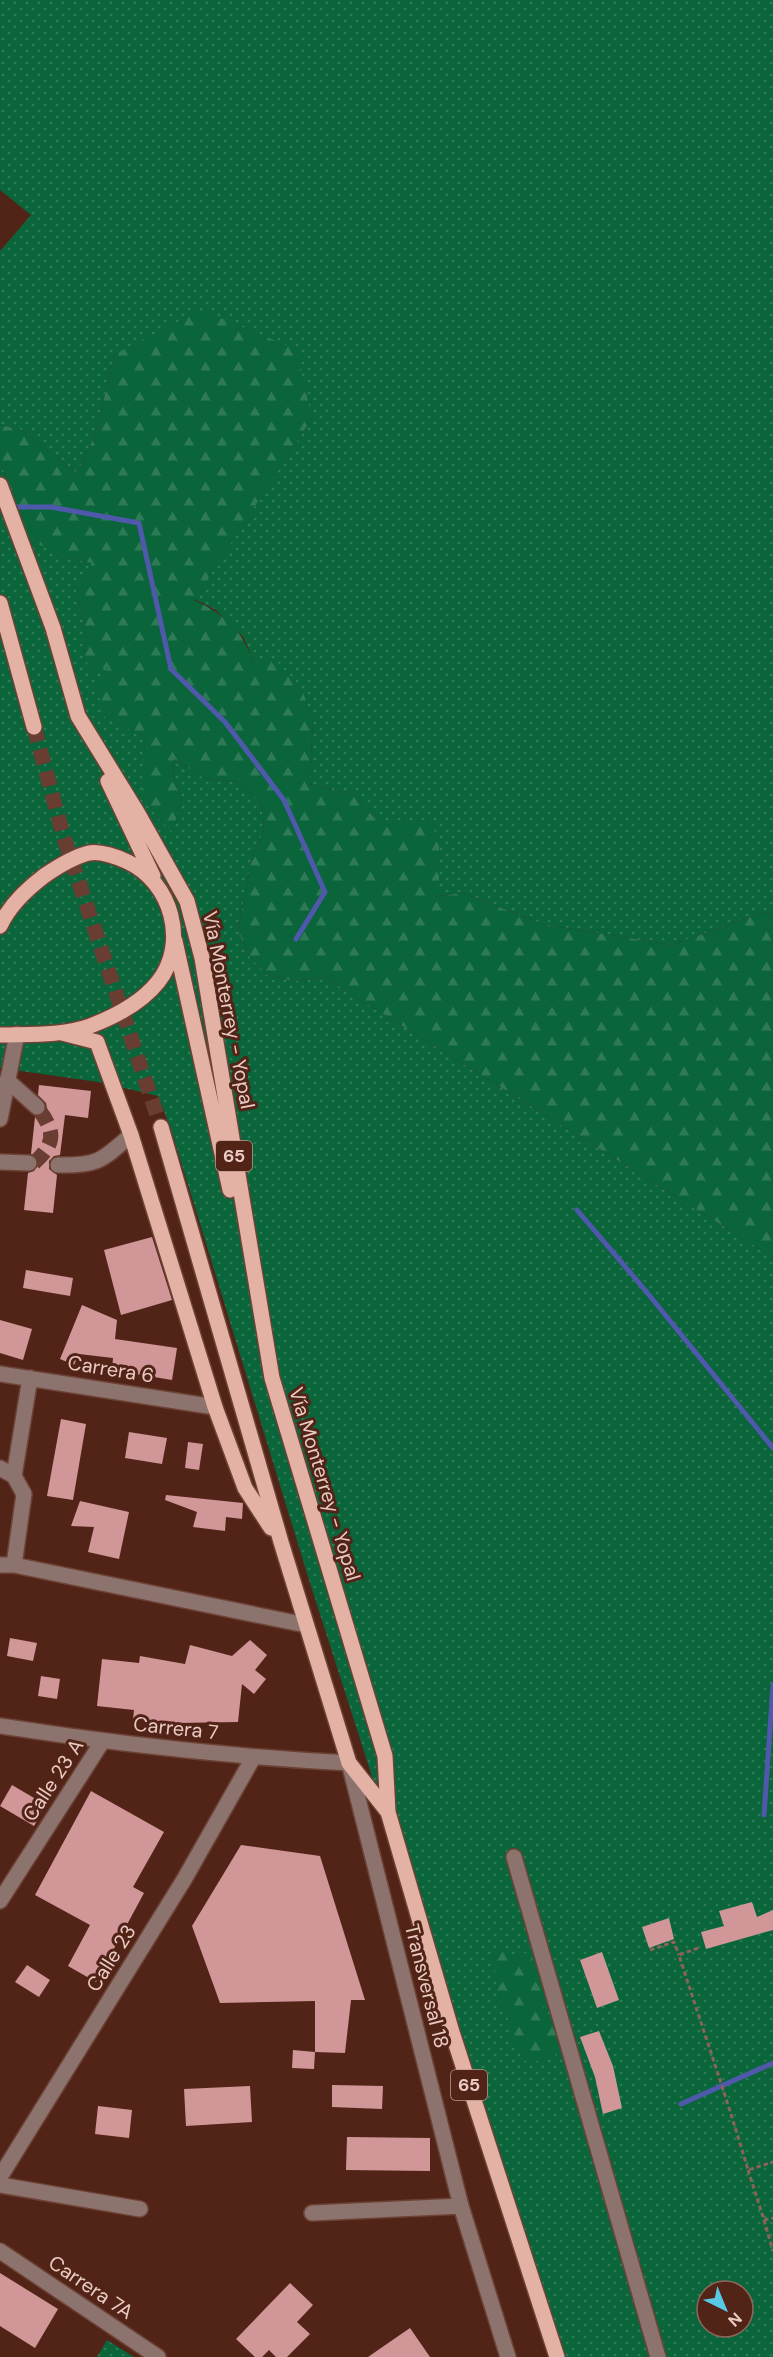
<svg xmlns="http://www.w3.org/2000/svg" width="773" height="2357" viewBox="0 0 773 2357" font-family="'DM Sans',sans-serif">
	<defs>
		<pattern id="green-dots" width="8" height="8" patternUnits="userSpaceOnUse" patternTransform="scale(1.5)"><rect width="8" height="8" fill="#0a653b"/><path d="M2 2h.1M6 6h.1" fill="none" stroke="#2e7a56" stroke-width="1.8" stroke-linecap="round"/></pattern>
		<pattern id="forest-firs" width="22" height="20" patternUnits="userSpaceOnUse" patternTransform="scale(1.5)"><rect width="22" height="20" fill="#0a653b"/><path d="M5 1l3.5 6h-7zM16 11l3.5 6h-7z" fill="#2e7a56"/></pattern>
	</defs>
	<rect width="100%" height="100%" fill="#522417"/>
	<path fill="url(#green-dots)" fill-rule="evenodd" d="M0,0h773v913l-9,-1 -92,33 -129,-21 -80,-31 -25,3 1,-51 -60,-22 -25,-28 -45,-11 4,-62 -59,-60 -10,-24 -28,-28 -22,-11 118,-181 -197,-64 -20,81 -18,38 -55,-43 -22,-5v-174l31,-36 -31,-25z
		M0,460l21,64 46,34 26,5 -17,29 11,41 -3,22 24,12 -3,50 40,20 -2,53 15,28 14,13 10,-33 -9,-21 1,-18 30,19 35,4 23,23 2,25 -13,31 -13,70 11,25 18,19 26,6 31,-4 449,280v1100h-224l-103,-324 -77,-266 -60,-187 -138,-451 -13,-33 -60,-14 -98,-14zM707,2291h36v36h-36z
		M107,2340l27,17h-37z"/>
	<path fill="url(#forest-firs)" d="M201,310l95,39 16,69 -118,182c33,16 45,27 60,62l21,-3 27,30 11,33 -4,62 45,11 25,28 52,-3 8,25v51l24,-3 80,31 129,21 92,-33 9,1v344l-449,-280 -31,4 -26,-6 -18,-19 -11,-25 13,-70 13,-31 -2,-25 -23,-23 -35,-4 -30,-19 -1,18 9,21 -10,34c-11,-11 -27,-26 -29,-43 -2,-11 2,-39 2,-52l-40,-19 -8,-29 11,-22 -17,5 -7,-17 3,-22 -11,-41 16,-29 -25,-5 -31,-15 -15,-19 -21,-64v-35l22,5 55,43 18,-38 20,-81z
		M507,1951l6,4 14,-2c10,12 18,30 24,45l-10,12 22,18 -6,11 -2,17 -17,5h-14l-15,-25v-14l-11,-26 -2,-21 -4,-13 2,-9z"/>
	<g fill="none" stroke-linecap="round" stroke-linejoin="round">
		<path stroke="#4f58ab" stroke-width="5" d="M12,507h39l88,16 32,146 54,53 59,78 41,92 -29,47
			M577,1210l68,80 128,158
			M764,1815l9,-130
			M681,2104l92,-41"/>
	</g>
	<path fill="#d19698" d="M39,1085l52,6 -3,27 -23,-3 -5,40 -6,1 -5,5v8l8,6 -4,38 -29,-3 4,-37 6,-2 5,-7 -2,-6 -6,-4 4,-37 9,-3 3,-6 -1,-5 -8,-8z
		M152,1237l20,63 -51,15 -17,-65z
		M26,1270l47,8 -3,18 -47,-8z
		M82,1305l35,15 -2,19 62,9 -5,32 -60,-10 1,-12 -34,-4 -5,11 -14,-6z
		M0,1320l32,9 -9,31 -23,-7z
		M61,1419l25,5 -13,76 -26,-4z
		M129,1432l38,6 -5,26 -37,-6z
		M188,1442l15,2 -4,26 -14,-2z
		M166,1495l77,8 -1,16 -16,-2 -1,14 -32,-4 4,-15 -32,-12z
		M80,1501l49,11 -10,47 -31,-7 6,-25 -23,-1z
		M10,1638l27,5 -4,18 -26,-5z
		M250,1640l17,15 -12,15 11,9 -12,15 -12,-10 -4,38 -61,1 -44,-4 1,-9 -37,-4 5,-47 37,4 1,-7 45,8 5,-19 42,11z
		M41,1676l19,3 -3,20 -19,-3z
		M12,1785l34,20 -12,21 -34,-20z
		M91,1791l73,41 -31,55 11,6 -48,89 -28,-16 22,-41 -55,-30z
		M241,1845l79,11 45,144h-14l-6,53 -30,-1v-51l-95,2 -28,-77z
		M752,1902l5,15 16,-7v20l-67,19 -5,-17 23,-6 -5,-15z
		M669,1918l5,21 -25,9 -7,-21z
		M602,1952l17,48 -22,8 -17,-48z
		M27,1965l23,15 -11,17 -24,-15z
		M599,2031l14,35 9,42 -19,6 -8,-37 -15,-40z
		M293,2050l22,2 -1,17 -22,-1z
		M332,2085l51,1 -1,23 -50,-2z
		M250,2086l2,36 -66,4 -2,-37z
		M98,2106l34,4 -3,28 -34,-4z
		M347,2137l83,1v33l-84,-1z
		M0,2273l58,36 -23,39 -35,-22z
		M290,2283l23,22 -16,17 13,12 -23,23h-11l-7,-7 -7,7h-7l-19,-18z
		M410,2328l20,29h-62l26,-18z"/>
	<g fill="none" stroke-linecap="round" stroke-linejoin="round">
		<path stroke="#693d31" stroke-width="15" stroke-dasharray="15 8" stroke-linecap="butt" d="M34,1163c23,-21 21,-32 3,-56"/>
		<path stroke="#693d31" stroke-width="15" stroke-dasharray="15 8" stroke-linecap="butt" d="M34,727l30,111 97,289"/>
		<defs>
			<path id="minor" d="M7,1080l30,27
				M0,1119l17,-85
				M0,1162l29,1
				M58,1165c41,1 44,-5 73,-30
				M0,1374l215,33
				M0,1468l14,8 10,18 -10,71h-14
				M14,1476l16,-98
				M14,1565l292,60
				M0,1726c116,18 232,31 349,37l112,443 47,151
				M514,1857l144,500
				M0,1901l102,-159
				M0,2177l185,-299 68,-120
				M0,2185l140,24
				M312,2213l149,-7
				M0,2251l158,106"/>
			<path id="major" d="M0,485l53,143 25,88 59,96 50,89 15,57 70,420 113,378 3,56 64,220 105,325
				M0,603l34,124
				M108,781l45,95
				M0,926c9,-20 27,-37 44,-50 13,-9 29,-19 45,-23 12,-2 28,4 39,9 43,20 61,81 30,120 -16,20 -44,35 -68,44 -29,10 -60,8 -90,9
				M175,941l55,249
				M62,1033l35,9 34,93 84,272 30,81 26,40
				M161,1127l120,415 68,221 39,49"/>
		</defs>
		<use href="#minor" stroke="#6d4236" stroke-width="18"/>
		<use href="#major" stroke="#6d4236" stroke-width="18"/>
		<path stroke="#8c6358" stroke-width="3" stroke-dasharray="4.5 3" stroke-linecap="butt" d="M698,1948l-19,7c23,72 48,143 69,215l25,-8
			M650,1950l24,-8 5,13
			M748,2170l16,50 9,-2
			M764,2220l9,31"/>
		<use href="#minor" stroke="#8c736d" stroke-width="15"/>
		<use href="#major" stroke="#e4b2a5" stroke-width="15"/>
	</g>
	<g text-anchor="middle" dominant-baseline="central" stroke-width="6" stroke-linejoin="round" paint-order="stroke">
		<g fill="#522417" stroke="#bc998f" stroke-width="1.5">
			<rect x="216" y="1141" width="36" height="30" rx="4.5"/>
			<rect x="451" y="2070" width="36" height="30" rx="4.5"/>
		</g>
		<g font-size="18" font-weight="bold" fill="#eacbc3">
			<text x="234" y="1156">65</text>
			<text x="469" y="2085">65</text>
		</g>
		<g font-size="20" fill="#eacbc3" stroke="#522417">
			<text transform="translate(229 1010) rotate(79)">Vía Monterrey - Yopal</text>
			<text transform="translate(111 1369) rotate(9)">Carrera 6</text>
			<text transform="translate(325 1484) rotate(73)">Vía Monterrey - Yopal</text>
			<text transform="translate(176 1728) rotate(6)">Carrera 7</text>
			<text transform="translate(53 1780) rotate(-57)">Calle 23 A</text>
			<text transform="translate(111 1958) rotate(-58)">Calle 23</text>
			<text transform="translate(427 1986) rotate(76)">Transversal 18</text>
			<text transform="translate(91 2287) rotate(34)">Carrera 7A</text>
		</g>
	</g>
	<g transform="translate(725 2309) rotate(137)"><circle r="28" fill="#522417" stroke="#8f675c" stroke-width="1.5"/>
	<path d="M0-4.5L10 22L0 15L-10 22Z" fill="#58c9e4"/>
	<text y="-9" font-size="16" font-weight="bold" text-anchor="middle" fill="#eacbc3">N</text>
	</g>
</svg>
